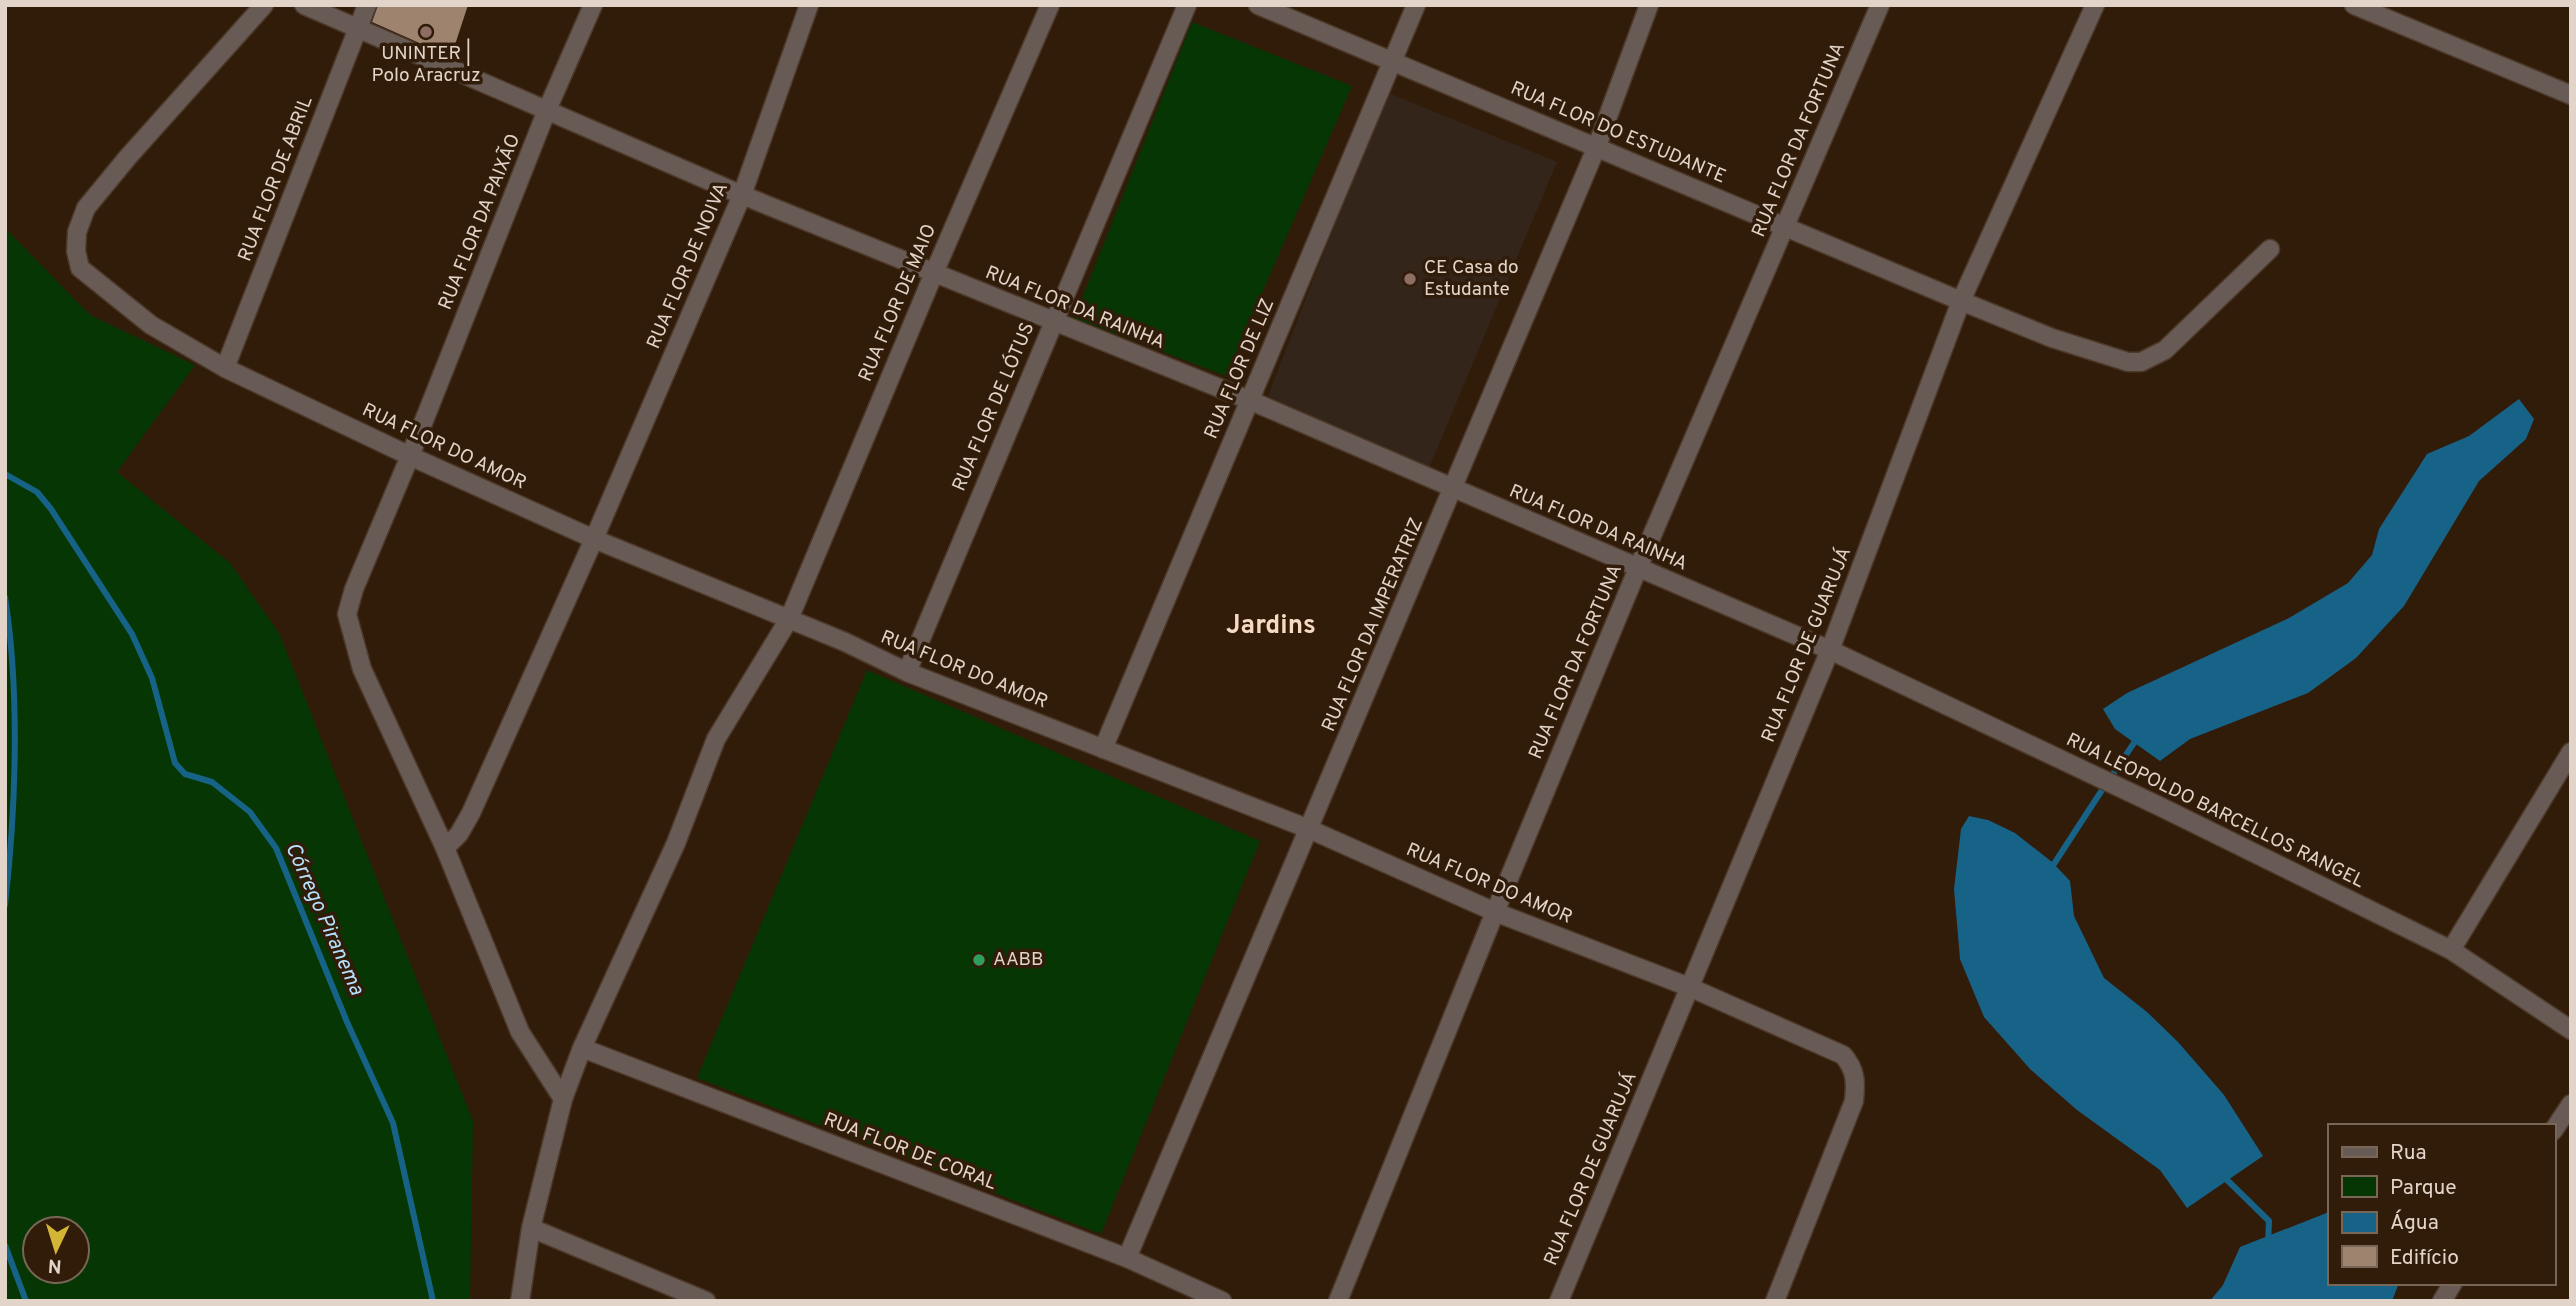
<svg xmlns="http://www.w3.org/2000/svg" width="2576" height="1306" viewBox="0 0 2576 1306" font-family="Overpass,sans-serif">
	<rect width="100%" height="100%" fill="#311c0a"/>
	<path fill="#34251a" d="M1386,92l171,70 -128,306 -161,-72z"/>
	<path fill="#063604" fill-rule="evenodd" d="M1192,22l160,64 -126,290 -152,-58z
		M5,228l85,87 105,50 -78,107 113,91 49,70 194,488 -3,180h-465zM35,1229h42v42h-42z
		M867,670l393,171 -159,393 -404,-156z"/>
	<path fill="#176388" d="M2519,399l15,20 -8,20 -47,42 -75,125 -48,52 -48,35 -118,46 -30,22 -45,-32 -12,-20 24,-16 162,-75 59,-35 24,-28 7,-26 48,-75 42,-18z
		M1969,816l19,4 27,13 37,29 18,19 4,35 30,62 43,34 31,30 46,53 39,61 -76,52 -27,-38 -83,-60 -46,-40 -47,-53 -24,-58 -6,-70 7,-60z
		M2329,1212v71h70l-7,18h-182l13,-16 17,-38z"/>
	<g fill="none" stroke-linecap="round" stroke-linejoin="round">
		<path stroke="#176388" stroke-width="6" d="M5,474l32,18 14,17 81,125 20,44 23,85 10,11 27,8 38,30 26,36 71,174 46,101 40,178
			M5,597c15,96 11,211 0,308
			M2113,774l25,-37
			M2050,870l52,-80
			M2223,1176l46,45 -1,23
			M5,1245l21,56"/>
	</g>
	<path fill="#9e836f" d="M378,5h90l-17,52 -79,-35z"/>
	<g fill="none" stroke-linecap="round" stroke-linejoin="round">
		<defs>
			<path id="street" d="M264,5l-136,152 -42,51 -9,24 -1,19 4,17 71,57 74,43 185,88 184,83 251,103 62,30 402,157 186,83 194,75 154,68c13,15 13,27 11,46l-79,200
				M304,5l438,190 507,205 581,250 331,157 290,143 120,80
				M1258,5l703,296 91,37 76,24h13l24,-12 105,-101
				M2354,5l217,90
				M225,368l142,-363
				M907,672l280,-667
				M1103,749l313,-744
				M445,848l14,-14 12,-21 123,-274 148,-344 67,-190
				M2451,950l120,-198
				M582,1048l545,210 95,43
				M563,1099l-43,-67 -75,-184 -83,-179 -15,-55 7,-25 56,-133 137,-346 46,-105
				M2553,1131l18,-27
				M531,1228l175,73
				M1127,1258l470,-1112 52,-141
				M520,1301l11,-73 32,-129 19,-51 94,-205 40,-104 73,-120 145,-346 116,-268
				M1338,1301l157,-389 143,-344 242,-563
				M1559,1301l271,-651 131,-349 134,-296
				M2442,1301l11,-18"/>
		</defs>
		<use href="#street" stroke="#4d3929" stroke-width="21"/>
		<use href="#street" stroke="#685a55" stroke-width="18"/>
	</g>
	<g fill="#8d6e63" stroke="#311c0a" stroke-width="2.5">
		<circle cx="426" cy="32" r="7"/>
		<circle cx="1410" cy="279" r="7"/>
	</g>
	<circle fill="#2e9e5b" stroke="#311c0a" stroke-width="2.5" cx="979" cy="960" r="7"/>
	<g text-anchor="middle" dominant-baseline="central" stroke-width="7" stroke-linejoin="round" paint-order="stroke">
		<g font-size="19" fill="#e2d4c9" stroke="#311c0a" text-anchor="start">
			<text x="426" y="54" text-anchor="middle">UNINTER |<tspan x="426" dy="22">Polo Aracruz</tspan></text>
			<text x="1424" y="268">CE Casa do<tspan x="1424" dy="22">Estudante</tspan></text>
			<text x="993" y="960">AABB</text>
		</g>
		<g font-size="19" fill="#e2d4c9" stroke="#311c0a">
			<text transform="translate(1618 133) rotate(23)">RUA FLOR DO ESTUDANTE</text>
			<text transform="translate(1799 140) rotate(-67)">RUA FLOR DA FORTUNA</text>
			<text transform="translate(276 179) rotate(-69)">RUA FLOR DE ABRIL</text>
			<text transform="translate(480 222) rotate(-68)">RUA FLOR DA PAIXÃO</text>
			<text transform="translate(688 266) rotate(-67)">RUA FLOR DE NOIVA</text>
			<text transform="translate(898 303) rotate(-67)">RUA FLOR DE MAIO</text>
			<text transform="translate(1075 308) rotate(22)">RUA FLOR DA RAINHA</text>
			<text transform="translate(1240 369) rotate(-67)">RUA FLOR DE LIZ</text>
			<text transform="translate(994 407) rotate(-67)">RUA FLOR DE LÓTUS</text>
			<text transform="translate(444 447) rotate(25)">RUA FLOR DO AMOR</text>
			<text transform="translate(1598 528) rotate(23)">RUA FLOR DA RAINHA</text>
			<text transform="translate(1373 625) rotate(-67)">RUA FLOR DA IMPERATRIZ</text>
			<text transform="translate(1807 645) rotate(-68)">RUA FLOR DE GUARUJÁ</text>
			<text transform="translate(1576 662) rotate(-67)">RUA FLOR DA FORTUNA</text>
			<text transform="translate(964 670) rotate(22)">RUA FLOR DO AMOR</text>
			<text transform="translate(2215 811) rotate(26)">RUA LEOPOLDO BARCELLOS RANGEL</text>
			<text transform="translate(1489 884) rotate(23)">RUA FLOR DO AMOR</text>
			<text transform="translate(910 1152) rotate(21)">RUA FLOR DE CORAL</text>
			<text transform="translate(1591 1169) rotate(-67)">RUA FLOR DE GUARUJÁ</text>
		</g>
		<g font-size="21" font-style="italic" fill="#b7e2fd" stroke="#311c0a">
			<text transform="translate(324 919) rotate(66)">Córrego Piranema</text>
		</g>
		<g font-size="26" font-weight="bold" fill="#f7dac4" stroke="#311c0a">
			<text x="1271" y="626">Jardins</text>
		</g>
	</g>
	<rect width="2576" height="1306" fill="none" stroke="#e2d4c9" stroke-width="14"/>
	<rect x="2328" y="1124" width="228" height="161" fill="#311c0a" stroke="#786656" stroke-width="2"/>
	<rect x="2342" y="1147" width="35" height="10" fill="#685a55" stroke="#786656" stroke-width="2"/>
	<text x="2390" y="1159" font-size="21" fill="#e2d4c9">Rua</text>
	<rect x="2342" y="1176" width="35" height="21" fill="#063604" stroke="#786656" stroke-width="2"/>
	<text x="2390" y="1194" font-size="21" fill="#e2d4c9">Parque</text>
	<rect x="2342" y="1212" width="35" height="21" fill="#176388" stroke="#786656" stroke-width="2"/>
	<text x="2390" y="1229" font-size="21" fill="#e2d4c9">Água</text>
	<rect x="2342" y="1246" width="35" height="21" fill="#9e836f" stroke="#786656" stroke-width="2"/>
	<text x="2390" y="1264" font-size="21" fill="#e2d4c9">Edifício</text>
	<g transform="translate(56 1250) rotate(184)"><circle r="33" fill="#311c0a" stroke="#786656" stroke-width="2"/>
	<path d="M0-5L12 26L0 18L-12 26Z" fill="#d5b535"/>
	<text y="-10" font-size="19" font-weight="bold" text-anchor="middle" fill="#e2d4c9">N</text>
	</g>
</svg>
